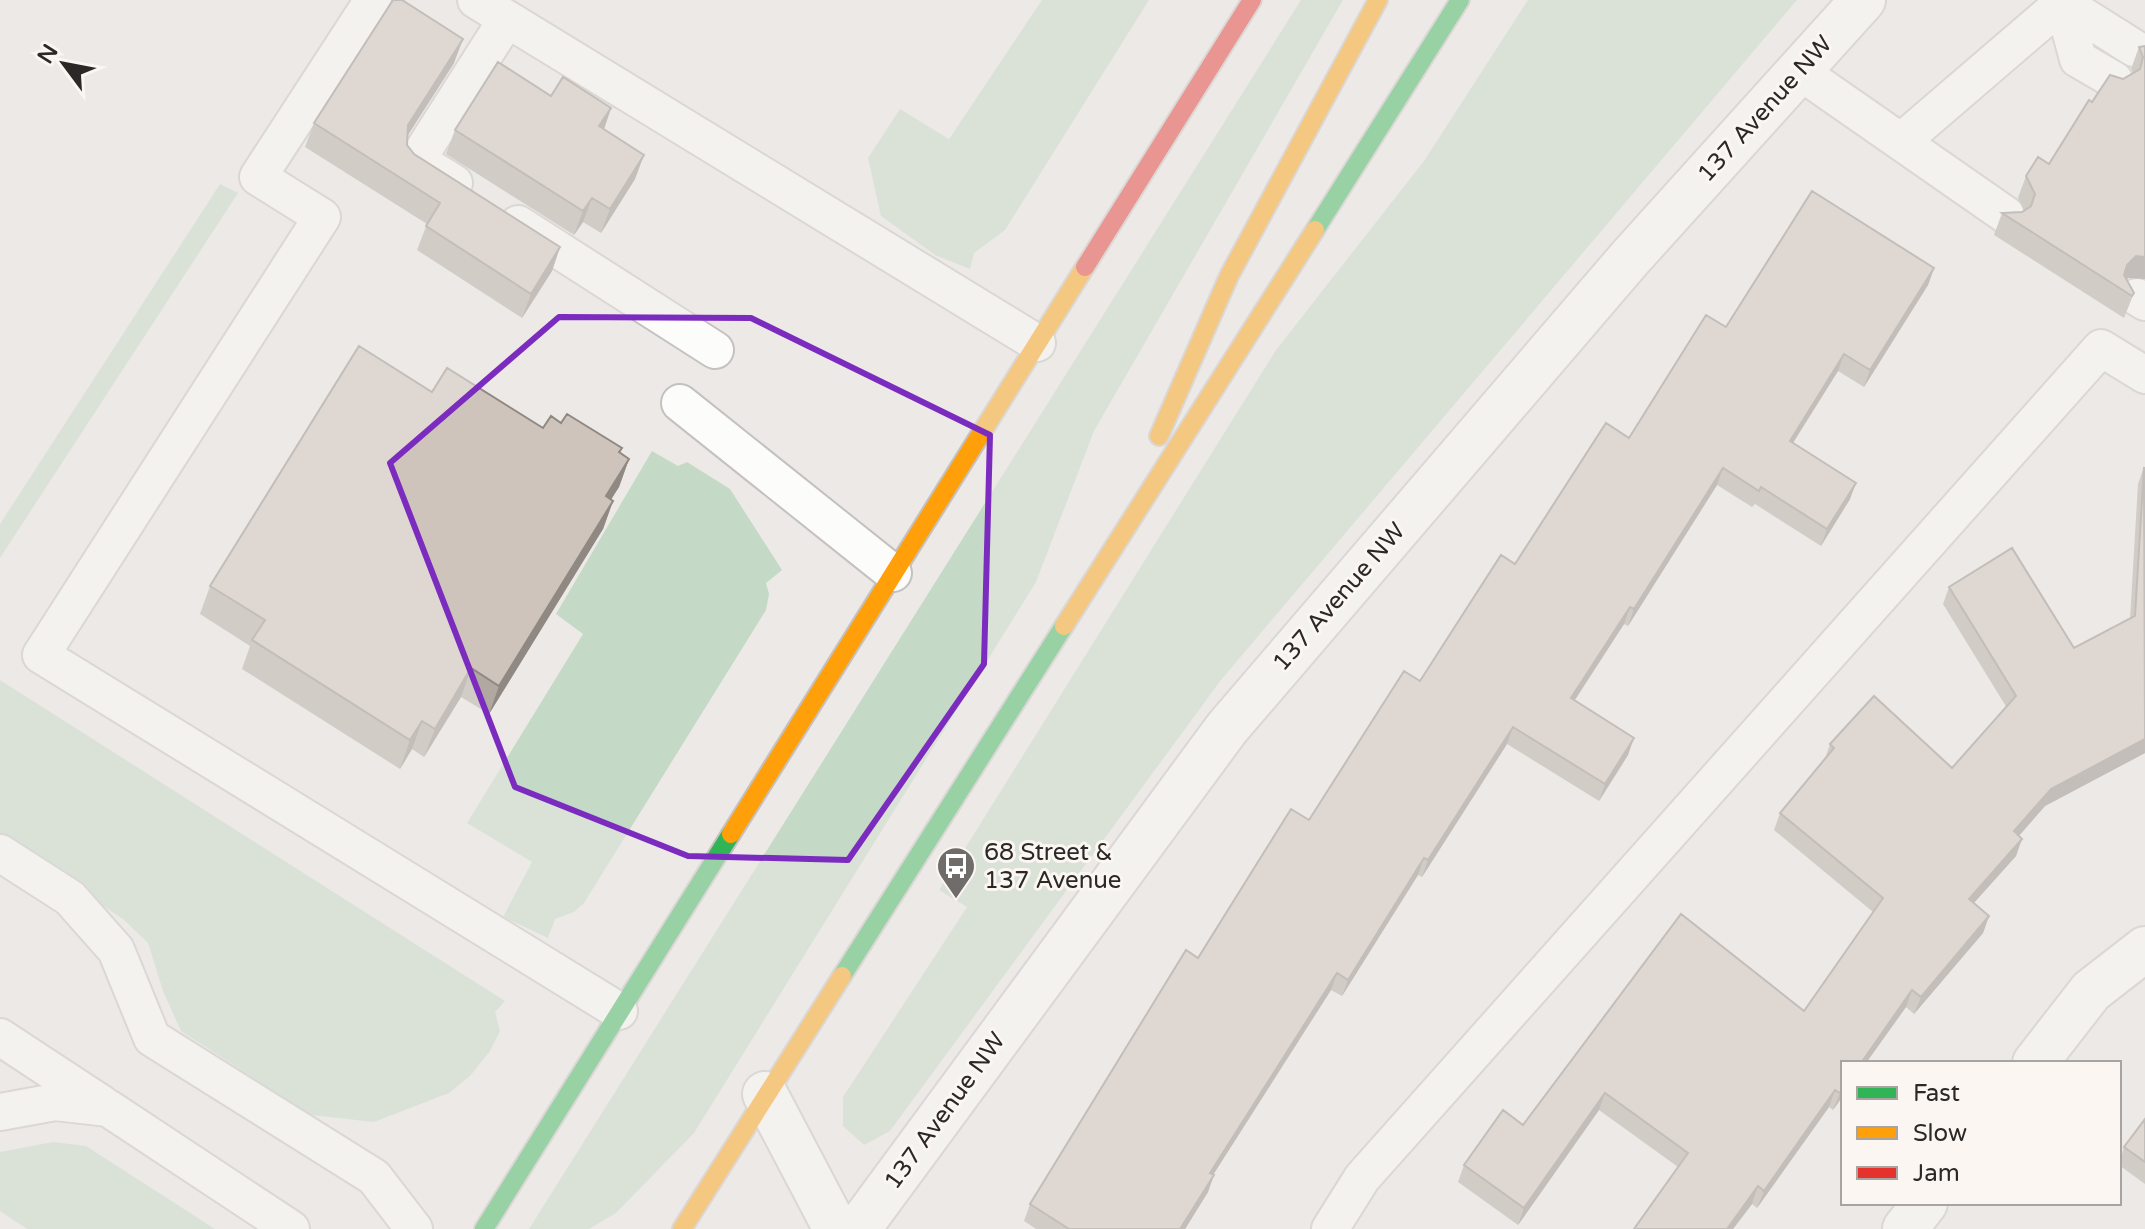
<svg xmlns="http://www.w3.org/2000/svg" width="2145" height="1229" viewBox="0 0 2145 1229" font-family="'Varela Round',sans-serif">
	<rect width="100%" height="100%" fill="#ece9e6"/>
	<path fill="#c4dac7" d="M1042,0h107l-144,230 -31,23 -4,16 -35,-14 -54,-39 -13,-58 32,-49 49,30z
		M1301,0h42l-249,431 -58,151 -342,551 -78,80 -27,16h-60z
		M1528,0h269l-576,680 -331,451 -26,14 -21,-19v-29l124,-190 -28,-17 337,-540 148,-189z
		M220,184l18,9 -238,365v-34z
		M652,451l26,15 9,-4 43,27 52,81 -16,13 3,11 -3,16 -182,293 -10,9 -19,7 -7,19 -45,-21 29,-55 -65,-39 116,-189 -27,-20z
		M0,680l505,321 -10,11 5,19 -10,20 -20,25 -21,17 -75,29 -63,-7 -130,-84 -18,-40 -15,-48 -25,-24 -123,-80z
		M53,1142l33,4 129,83h-188l-27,-18v-59z"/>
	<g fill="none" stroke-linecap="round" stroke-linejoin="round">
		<defs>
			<path id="lane" d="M373,0l-115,177 64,40 -281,438 578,356
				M476,0l561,343
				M2063,3l15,56 36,21
				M2063,3l71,45
				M1799,71l207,144
				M1903,140l163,-140
				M454,183l-37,-23 90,-141
				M518,224l197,126
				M2137,297l8,5
				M680,403l213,170
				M0,853l70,45 46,52 36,88 222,139 40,52
				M0,1037l102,67
				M0,1112l55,-10 53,6 183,121
				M1330,1229l32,-51 739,-830 44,27"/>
			<path id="street" d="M2035,1063l56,-72 54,-42
				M765,1094l71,135
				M858,1229l369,-501 403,-470 233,-258
				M1905,1229l20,-26"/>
			<path id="fast" d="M1315,230l145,-230
				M842,976l222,-350
				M484,1229l247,-395"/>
			<path id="slow" d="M1159,436l70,-160 149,-276
				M1064,626l251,-396
				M731,834l354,-567
				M682,1229l160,-253"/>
			<path id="jam" d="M1085,267l167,-267"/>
		</defs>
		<use href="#lane" stroke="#c4c1c0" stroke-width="40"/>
		<use href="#street" stroke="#c4c1c0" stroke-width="48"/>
		<use href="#fast" stroke="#c4c1c0" stroke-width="22"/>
		<use href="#slow" stroke="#c4c1c0" stroke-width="22"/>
		<use href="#jam" stroke="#c4c1c0" stroke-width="22"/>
		<use href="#lane" stroke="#fcfcfb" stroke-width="36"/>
		<use href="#street" stroke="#fcfcfb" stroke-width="44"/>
		<use href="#fast" stroke="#30b455" stroke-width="18"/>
		<use href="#slow" stroke="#ff9f0a" stroke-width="18"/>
		<use href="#jam" stroke="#e5322d" stroke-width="18"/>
	</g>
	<path fill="#b1a9a1" d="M2145,46l-17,232 -2,1 8,14 -10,25 -130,-83 8,-22 20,-1 2,-1 -6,-13 8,-22 23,-12 43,-62 31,-23 10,-6 -2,-4 8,-22z
		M454,63l-47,73v9l7,9 146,93 -8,24 -30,47 -105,-68 10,-26 -122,-77 9,-24z
		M551,96l60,12 -7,21 31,50 -34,54 -18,-11 -9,13 -128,-81 9,-24z
		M1934,268l-6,17 -64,102 -26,-16 -45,72 57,56 -29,47 -66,-42 -3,3 -35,-22 -89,141 -4,-2 -49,76 53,55 -29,46 -92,-57 -85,133 -4,-2 -76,121 -11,-6 -118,185 -5,17 -23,37h-149l-12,-8 6,-17 168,-246 317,-394 114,-126 97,-111z
		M432,392l111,36 18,-5 61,25 -2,5 9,6 -10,28 -8,12 2,2 -10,28 -114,185 -28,-17 -37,60 -12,-8 -12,20 -158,-100 8,-23 -50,-32 10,-28z
		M2144,467l1,286 -100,53 -26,30 -3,20 -42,47 15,13 -6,17 -69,81 -8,-7 -40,56h-23v33l-10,14 -4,-3 -72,101 -5,-4 -19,25h-99l44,-62 -79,-57 -81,115 -60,-43 6,-17 59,-40 281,-114 69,-99 -99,-82 6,-17 45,-54 5,-15 122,24 55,-60 -64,-104 6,-17 125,61 56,-29 8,-135z
		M2145,1119v65l-26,-19 5,-18z"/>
	<path fill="#908983" d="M463,39l-9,24 -55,86 9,-24z
		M611,108l-8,24 -4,-6z
		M644,155l-9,24 -34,54 9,-24z
		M592,198l-9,24 -9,13 9,-24z
		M560,247l-8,24 -30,47 9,-24z
		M2136,256l9,1v22l-17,-1 -9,9 8,-22z
		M1934,268l-6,17 -64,102 6,-17z
		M1844,354l-6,17 -54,86 6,-16z
		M629,459l-10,28 -24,38 11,-29z
		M1723,468l-6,17 -89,141 6,-17z
		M1856,483l-6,16 -29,47 6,-17z
		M613,501l-10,28 -114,185 10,-28z
		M1630,607l-6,17 -59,91 6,-17z
		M471,668l-10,29 -37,60 11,-28z
		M422,721l-10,28 -12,20 10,-29z
		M1513,727l-6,17 -85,133 6,-17z
		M1634,738l-6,17 -29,46 6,-17z
		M2145,739v14l-100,53 -37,42 6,-17 37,-42z
		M2022,839l-6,17 -54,60 7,-17z
		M1424,858l-6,17 -76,121 6,-16z
		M1989,916l-6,17 -69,81 7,-17z
		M1337,973l-6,17 -127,199 6,-16z
		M1912,990l-6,17 -40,56h-5z
		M1843,1088v8l-10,14 7,-17z
		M1835,1090l-6,17 -72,101 7,-17z
		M1605,1093l-6,17 -81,115 6,-17z
		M1214,1175l-6,17 -23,37h-5z
		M1758,1186l-6,18 -19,25h-6z"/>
	<path fill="#cec4bb" stroke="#908983" stroke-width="2" d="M393,0h9l61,39 -55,86 -1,20 7,9 146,93 -29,47 -105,-68 14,-23 -126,-80z
		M2145,46v211l-9,-1 -9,9 -3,10 10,18 -2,3 -130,-83 20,-1 9,-6 4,-12 -9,-18 12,-19 11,7 40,-64 3,2 18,-27 13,4 17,-10 3,-12 -4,-10z
		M498,62l53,34 12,-19 48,31 -12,18 45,29 -34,54 -18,-11 -9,13 -128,-81z
		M1812,191l122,77 -64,102 -26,-16 -54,87 66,42 -29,46 -66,-42 -2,4 -36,-23 -89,141 -4,-2 -59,91 63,40 -29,46 -92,-57 -85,133 -4,-2 -76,122 -11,-7 -127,200 4,2 -34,54h-111l-39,-25 156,-254 12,8 93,-149 18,11 95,-149 16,10 81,-126 14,9 91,-141 23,15 77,-123 20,12z
		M359,346l73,46 15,-24 96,60 8,-12 10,7 6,-9 55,34 -3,4 10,7 -23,37 7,5 -114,185 -28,-18 -36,61 -13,-8 -12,19 -158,-100 13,-20 -55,-34z
		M2144,467l1,272 -94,50 -37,42 8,8 -53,60 20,17 -68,81 -9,-7 -51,73h-18v25l-3,5 -5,-3 -71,101 -6,-5 -31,43h-93l54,-76 -83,-60 -81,115 -60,-43 39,-55 20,15 158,-211 123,97 79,-113 -103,-85 54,-65 -4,-4 44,-48 78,72 64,-72 -67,-109 63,-39 62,100 61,-32z
		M2145,1119v43l-21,-15z"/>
	<path d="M0 0H2145V1229H0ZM559,317l192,1 239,117 -6,229 -136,196 -160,-4 -173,-69 -125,-324z" fill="#ece9e6" fill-opacity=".55" fill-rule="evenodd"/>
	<path fill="none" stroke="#7b2cbf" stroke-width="6" stroke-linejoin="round" d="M559,317l192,1 239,117 -6,229 -136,196 -160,-4 -173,-69 -125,-324z"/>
	<defs>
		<symbol id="bus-pin" viewBox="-11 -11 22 30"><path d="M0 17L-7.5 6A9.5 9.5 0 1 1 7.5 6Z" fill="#6f6c6a" stroke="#fbf6f1"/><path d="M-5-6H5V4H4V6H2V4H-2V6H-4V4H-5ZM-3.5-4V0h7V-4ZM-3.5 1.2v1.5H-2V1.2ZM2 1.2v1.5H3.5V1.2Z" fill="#fff"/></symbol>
	</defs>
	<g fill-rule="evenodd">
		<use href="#bus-pin" x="934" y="844" width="44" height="60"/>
	</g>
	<g text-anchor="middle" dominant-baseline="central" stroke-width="6" stroke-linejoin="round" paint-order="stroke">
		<g font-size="24" fill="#2b2928" stroke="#fbf6f1">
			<text transform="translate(1765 109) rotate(-48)">137 Avenue NW</text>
			<text transform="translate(1339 597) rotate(-49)">137 Avenue NW</text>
			<text transform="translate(945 1111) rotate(-54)">137 Avenue NW</text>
		</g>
		<g font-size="24" fill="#2b2928" stroke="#fbf6f1" text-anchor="start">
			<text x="984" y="852">68 Street &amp;<tspan x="984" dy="28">137 Avenue</tspan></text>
		</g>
	</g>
	<rect x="1841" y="1061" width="280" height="144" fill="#fbf6f1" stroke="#a8a4a1" stroke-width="2"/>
	<rect x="1857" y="1087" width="40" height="12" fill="#30b455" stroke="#a8a4a1" stroke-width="2"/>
	<text x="1913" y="1101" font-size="24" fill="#2b2928">Fast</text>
	<rect x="1857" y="1127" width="40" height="12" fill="#ff9f0a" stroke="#a8a4a1" stroke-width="2"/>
	<text x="1913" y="1141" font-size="24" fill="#2b2928">Slow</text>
	<rect x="1857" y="1167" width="40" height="12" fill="#e5322d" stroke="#a8a4a1" stroke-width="2"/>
	<text x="1913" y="1181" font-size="24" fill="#2b2928">Jam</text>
	<g transform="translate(64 64) rotate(302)" stroke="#fbf6f1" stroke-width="6" paint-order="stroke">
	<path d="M0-6L14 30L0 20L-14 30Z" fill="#2b2928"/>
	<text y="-12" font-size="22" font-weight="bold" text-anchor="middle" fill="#2b2928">N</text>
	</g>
</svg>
